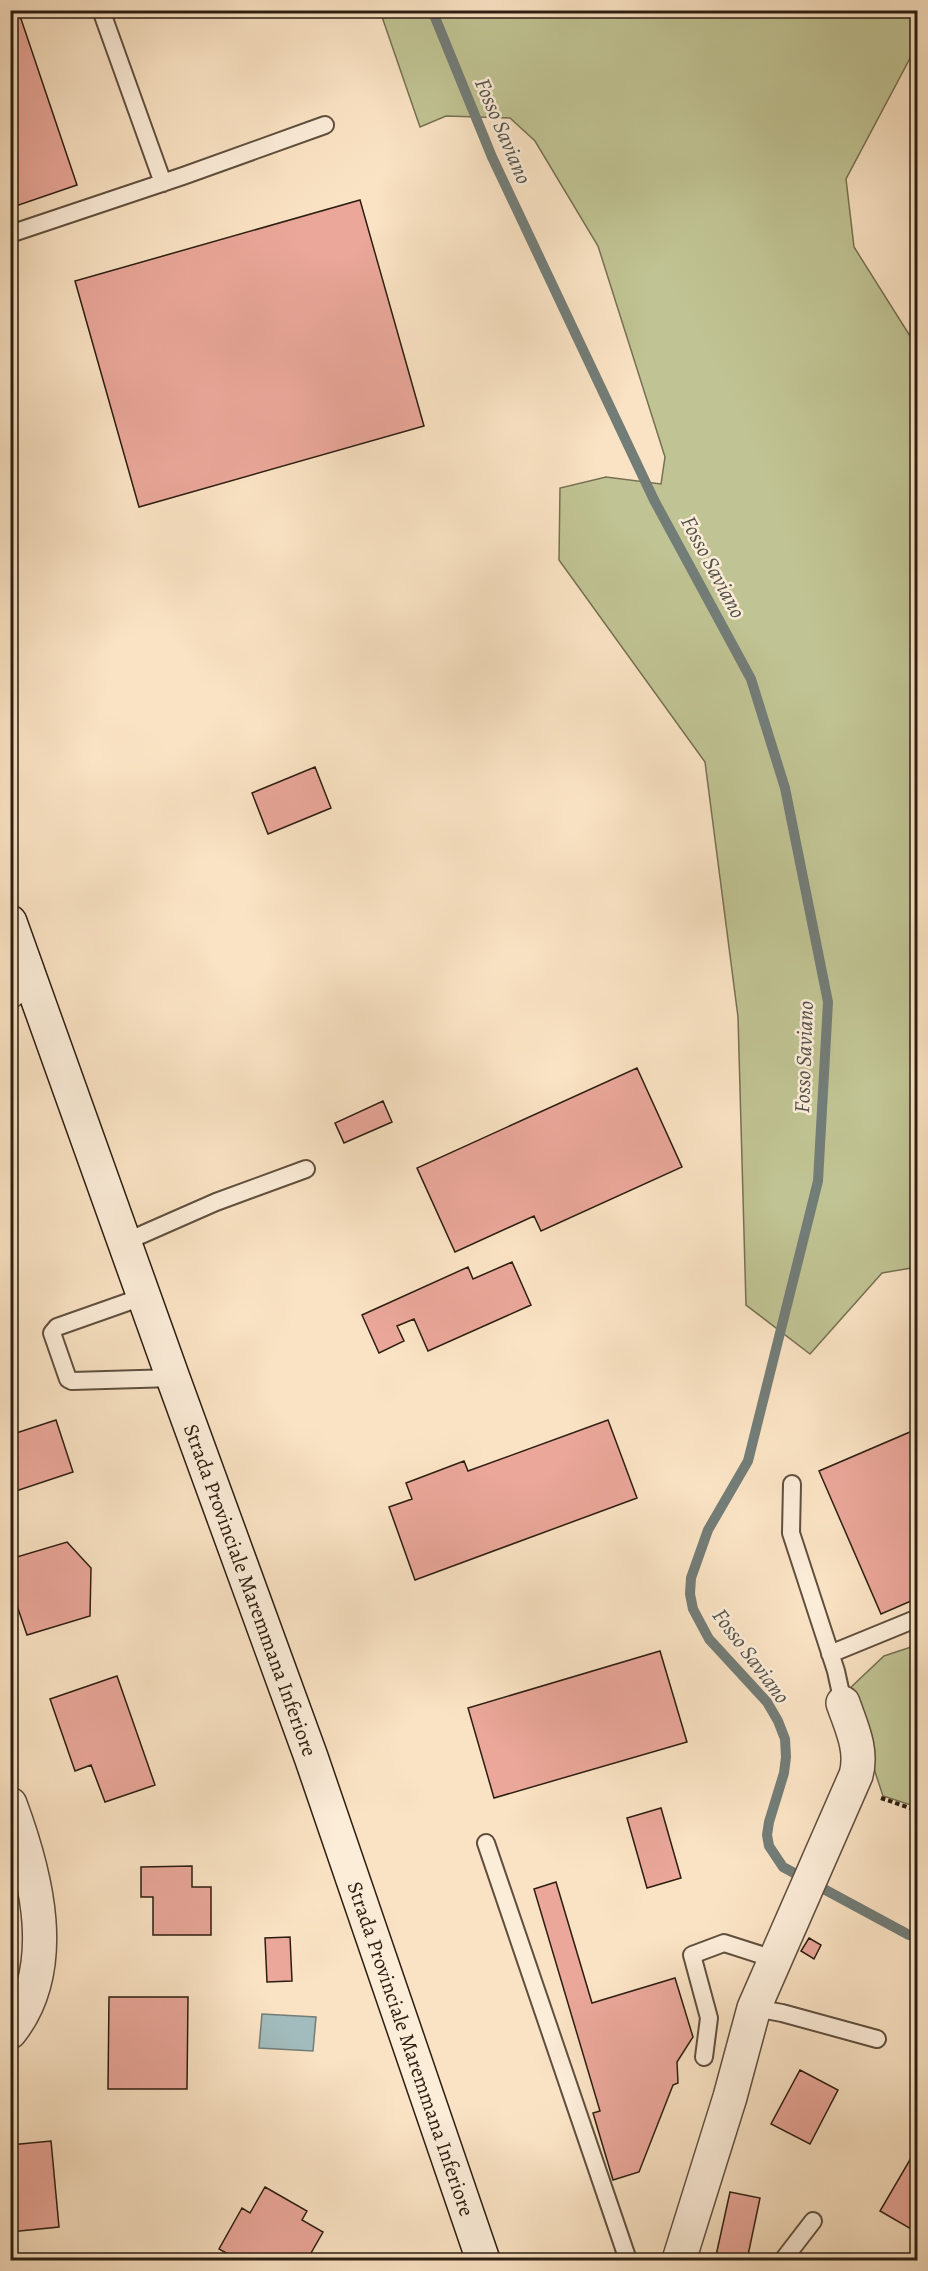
<svg xmlns="http://www.w3.org/2000/svg" width="928" height="2271" viewBox="0 0 928 2271" font-family="Alegreya,serif">
	<rect width="100%" height="100%" fill="#fae3c4"/>
	<filter id="stains"><feTurbulence type="fractalNoise" baseFrequency=".00333" numOctaves="4"/><feColorMatrix values="0 0 0 0 .2 0 0 0 0 .09 0 0 0 0 .02 0 0 0 .5 -.17"/></filter>
	<radialGradient id="worn" r=".72"><stop offset=".6" stop-color="#630" stop-opacity="0"/><stop offset="1" stop-color="#630" stop-opacity=".3"/></radialGradient>
	<path fill="#c0c393" stroke="#767052" stroke-width="1.5" d="M380,11h537v34l-71,134 8,68 63,100v920l-35,6 -72,81 -64,-49 -8,-288 -33,-255 -146,-202 1,-72 46,-11 55,7 4,-27 -67,-211 -63,-105 -25,-23 -64,-2 -26,11z
		M917,1645v162l-34,-11 -35,-106 36,-34z"/>
	<path fill="#a2bcbd" stroke="#737d78" stroke-width="1.5" d="M262,2014l54,3 -3,34 -54,-3z"/>
	<g fill="none" stroke-linecap="round" stroke-linejoin="round">
		<path stroke="#737d78" stroke-width="10" d="M432,10l60,147 162,343 97,179 34,109 43,214 -10,179 -70,280 -40,69 -17,48 -1,16 3,15 16,30 58,63 11,19 7,18 1,18 -2,16 -15,49 -2,13 2,11 14,21 126,68 9,1"/>
	</g>
	<path fill="#eaa79a" stroke="#2c1e11" stroke-width="1.5" d="M10,10h8l59,175 -67,23z
		M360,200l64,226 -285,81 -64,-226z
		M315,767l16,41 -63,26 -16,-41z
		M637,1068l45,99 -141,64 -7,-15 -79,36 -38,-84z
		M383,1101l9,21 -48,21 -9,-20z
		M512,1262l19,43 -103,46 -14,-32 -17,7 7,15 -25,12 -17,-38 106,-48 5,12z
		M56,1420l17,52 -63,21v-58z
		M608,1420l29,78 -222,82 -26,-73 23,-8 -6,-16 58,-22 4,10z
		M917,1429l1,169 -37,16 -62,-143z
		M67,1542l24,26 -1,48 -63,19 -17,-50v-26z
		M660,1651l27,91 -193,56 -26,-90z
		M117,1676l38,109 -50,17 -14,-37 -16,6 -25,-72z
		M661,1808l20,70 -34,10 -20,-70z
		M192,1866v21h19v48h-58v-38h-12v-30z
		M556,1882l36,121 83,-25 18,59 -16,25 1,21 -5,2 -34,87 -26,8 -20,-67 7,-2 -66,-222z
		M290,1937l2,44 -25,1 -2,-44z
		M809,1938l12,7 -7,14 -13,-8z
		M109,1997h79l-1,92h-79z
		M800,2070l38,20 -28,54 -39,-20z
		M51,2141l8,86 -49,5v-87z
		M918,2146v87l-38,-22z
		M265,2187l42,24 -5,9 21,12 -16,28h-71l1,-1 -18,-10 23,-41 8,5z
		M730,2192l30,6 -13,62h-32z"/>
	<g fill="none" stroke-linecap="round" stroke-linejoin="round">
		<defs>
			<path id="lane" d="M101,10l62,173
				M10,234l173,-58 142,-51
				M125,1242l91,-40 90,-33
				M145,1296l-88,31 -5,6 16,46 4,2 101,-3
				M792,1484l-1,49 45,138 7,32
				M830,1654l88,-36
				M486,1843l142,417
				M754,2008l28,5 95,26
				M704,2057l5,-39 -17,-63 32,-12 50,16
				M783,2260l30,-39"/>
			<path id="street" d="M10,991l16,-23
				M10,1804c26,70 51,164 0,228
				M679,2260l51,-163 24,-89 102,-233c7,-25 -5,-49 -13,-72"/>
			<g id="secondary">
				<path id="s1" d="M10,922l163,456 138,379 172,503"/>
			</g>
		</defs>
		<use href="#lane" stroke="#604f3e" stroke-width="20"/>
		<use href="#street" stroke="#604f3e" stroke-width="36"/>
		<use href="#secondary" stroke="#2c1e11" stroke-width="36"/>
		<path stroke="#2c1e11" stroke-width="4" stroke-dasharray="4.5 3" stroke-linecap="butt" d="M881,1798l37,13"/>
		<use href="#lane" stroke="#fcedd9" stroke-width="16"/>
		<use href="#street" stroke="#fcedd9" stroke-width="33"/>
		<use href="#secondary" stroke="#fcedd9" stroke-width="33"/>
	</g>
	<g text-anchor="middle" dominant-baseline="central" stroke-width="5" stroke-linejoin="round" paint-order="stroke">
		<g font-size="21" fill="#2c1e11" stroke="#fcedd9">
			<text stroke="none"><textPath href="#s1" startOffset="710">Strada Provinciale Maremmana Inferiore</textPath></text>
			<text stroke="none"><textPath href="#s1" startOffset="1196">Strada Provinciale Maremmana Inferiore</textPath></text>
		</g>
		<g font-size="22" font-style="italic" fill="#55554d" stroke="#fcedd9">
			<text transform="translate(503 131) rotate(67)">Fosso Saviano</text>
			<text transform="translate(713 567) rotate(62)">Fosso Saviano</text>
			<text transform="translate(804 1057) rotate(-88)">Fosso Saviano</text>
			<text transform="translate(751 1656) rotate(53)">Fosso Saviano</text>
		</g>
	</g>
	<rect width="928" height="2271" fill="none" stroke="#fae3c4" stroke-width="36"/>
	<rect x="12" y="12" width="904" height="2247" fill="none" stroke="#2c1e11" stroke-width="3"/>
	<rect x="18" y="18" width="892" height="2235" fill="none" stroke="#2c1e11" stroke-width="1.5"/>
	<rect width="100%" height="100%" filter="url(#stains)"/>
	<rect width="100%" height="100%" fill="url(#worn)"/>
</svg>
